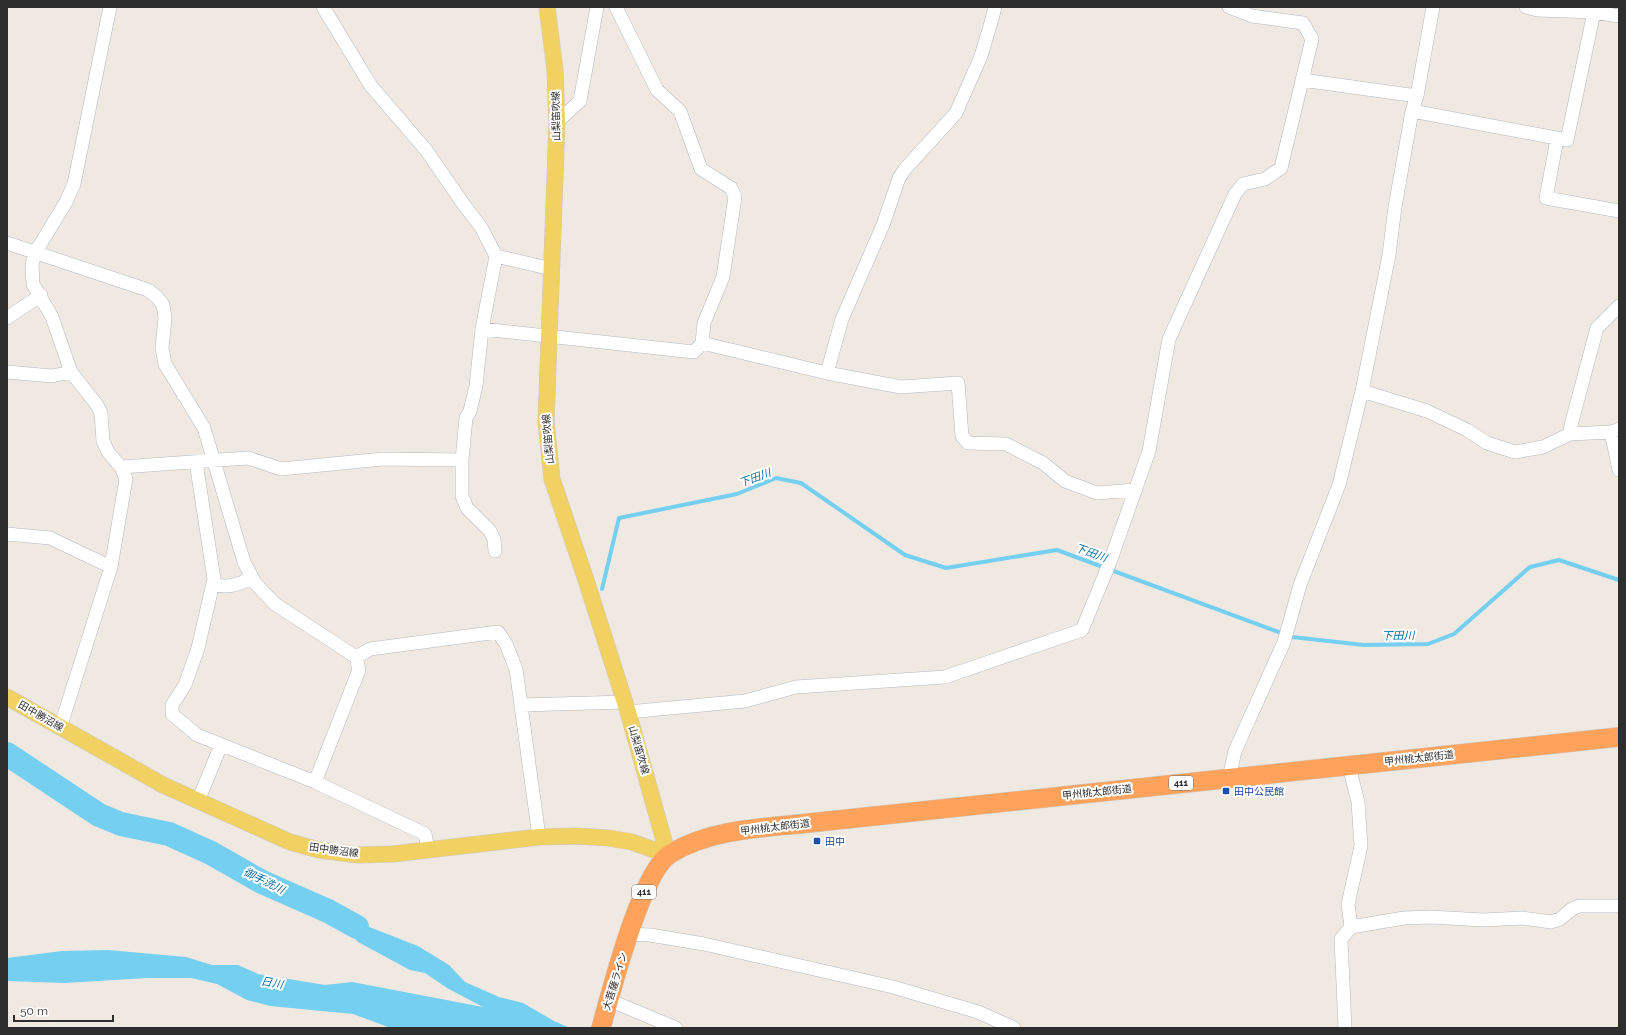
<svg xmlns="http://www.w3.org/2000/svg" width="1626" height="1035" viewBox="0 0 1626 1035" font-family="Raleway,'Noto Sans JP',sans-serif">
	<rect width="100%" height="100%" fill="#efe9e1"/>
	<path fill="#75cff0" d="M328,911l90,35 31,19 16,17 34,15 24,6 31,18 16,7h-175l-7,-1 -35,-13 -83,-8 -23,-6 -30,-16 -26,-6h-44l-82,5 -58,-2v-23l55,-7 46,-1 78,7 26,8h26l20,9 67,11 27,-3 131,25 -36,-19 -22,-15 -15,-3 -52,-28z"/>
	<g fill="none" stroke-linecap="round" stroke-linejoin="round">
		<path stroke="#75cff0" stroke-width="4" d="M602,589l17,-71 118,-24 39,-16 25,5 104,72 41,13 111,-18 235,87 72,8 64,-1 26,-10 76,-67 29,-7 60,20"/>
		<path stroke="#75cff0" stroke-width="24" d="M7,754l92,61 22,9 48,10 42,19 51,29 66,29 29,16"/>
		<defs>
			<path id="minor" d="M323,7l48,79 55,64 38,55 17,22 15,29 -14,73 -6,57 -6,25 -4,7 -4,42v36l5,12 23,23 4,8 1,12
				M616,7l41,83 23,21 21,58 30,19 4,9 -12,80 -19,46 -2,20
				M1526,7l11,3 57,2 25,4
				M1302,80l115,16
				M1412,111l155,29 27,-128
				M557,122l23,-21 17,-94
				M1557,139l-11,59 73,13
				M7,243l141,47 9,7 6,8 2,13 -3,30 3,16 39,64 40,134 11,21 20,21 81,53 14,-8 128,-17 8,12 10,25 23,168
				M496,256l56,13
				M7,318l34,-23
				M482,329l212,23 8,-9 125,30 15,-54 41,-94 16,-47 6,-9 51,-56 25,-57 11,-37 3,-12
				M7,372l45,4 19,-4
				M827,373l74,14 57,-4 4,53 6,7 38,1 37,19 22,18 32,12 38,-3
				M1362,391l65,20 40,19 20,13 28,9 28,-5 27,-13 41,-2 8,-3
				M1611,432l8,38
				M1570,434l1,-9 26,-97 22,-22
				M196,462l18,117 -16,69 -13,37 -13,20v9l25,21 118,47 110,52 3,16
				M121,467l127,-9 33,11 102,-10 79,1
				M7,534l43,4 61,29
				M213,584c15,5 26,0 39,-6
				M521,705l104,-3
				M628,712l117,-11 51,-14 149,-10 137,-47 28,-68 39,-111 20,-112 66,-145 8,-10 22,-5 16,-11 31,-129 -9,-16 -51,-7 -23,-9
				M60,728l51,-161 15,-88 -5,-12 -13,-15 -5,-11 -2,-28 -4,-8 -26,-33 -19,-55 -19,-33 -1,-19 3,-12 31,-51 8,-18 36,-177
				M1229,778l6,-27 49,-109 16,-57 39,-100 23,-94 27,-136 6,-48 17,-96 5,-15 16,-89
				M315,782l44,-112 -3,-13
				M198,801l23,-56
				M1351,927l53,-9 27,-1 52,3 39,-2 29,4 9,-3 12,-10 7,-3h40
				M629,934l21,1 54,9 189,43 85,25 36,16
				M609,1000l67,28
				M1345,1028l-4,-89 10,-12 -3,-23 13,-58 -3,-44 -9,-36"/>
			<path id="major" d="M547,7l8,63 2,52 -11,300 6,57 34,101 42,132 40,143
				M7,697l156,88 127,57 29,8 39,5 35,-1 146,-17 37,-1 33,2 23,4 36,13"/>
			<path id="highway" d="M601,1028c10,-36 40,-156 69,-174 40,-25 93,-26 139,-31l810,-86"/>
		</defs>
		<use href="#minor" stroke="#b4b7c1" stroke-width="14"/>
		<use href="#major" stroke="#c9c9c9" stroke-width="17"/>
		<use href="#highway" stroke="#c9c9c9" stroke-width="20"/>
		<use href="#minor" stroke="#fff" stroke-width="13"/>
		<use href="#major" stroke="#f2d163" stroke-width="16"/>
		<use href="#highway" stroke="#ffa35c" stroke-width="19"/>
	</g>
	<g fill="#1a4fb4" stroke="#fff" stroke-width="1.5">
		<rect x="1222" y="787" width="8" height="8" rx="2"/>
		<rect x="813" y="837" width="8" height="8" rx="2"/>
	</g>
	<g text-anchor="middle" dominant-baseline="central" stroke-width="4" stroke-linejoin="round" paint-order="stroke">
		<g fill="#fff" stroke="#6d6d6d" stroke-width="1">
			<rect x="1169" y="776" width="24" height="14" rx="3"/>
			<rect x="632" y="885" width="24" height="14" rx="3"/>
		</g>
		<g font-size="9" font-weight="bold" fill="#2e2e2e">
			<text x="1181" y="783">411</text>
			<text x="644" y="892">411</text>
		</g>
		<g font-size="10" fill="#2e2e2e" stroke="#fff">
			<text transform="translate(556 116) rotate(-91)">山梨笛吹線</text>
			<text transform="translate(548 439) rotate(-95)">山梨笛吹線</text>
			<text transform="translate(41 716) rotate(30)">田中勝沼線</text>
			<text transform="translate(639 750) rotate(74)">山梨笛吹線</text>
			<text transform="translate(1419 758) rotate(-6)">甲州桃太郎街道</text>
			<text transform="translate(1097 792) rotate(-6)">甲州桃太郎街道</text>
			<text transform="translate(775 827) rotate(-7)">甲州桃太郎街道</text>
			<text transform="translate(334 850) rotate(8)">田中勝沼線</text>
			<text transform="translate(615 981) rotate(-73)">大菩薩ライン</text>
		</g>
		<g font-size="10" fill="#164399" stroke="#fff" text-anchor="start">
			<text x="1234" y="791">田中公民館</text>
			<text x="825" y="841">田中</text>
		</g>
		<g font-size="11" font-style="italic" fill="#0d6fa3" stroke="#fff">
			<text transform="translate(755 478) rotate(-20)">下田川</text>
			<text transform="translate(1091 553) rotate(20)">下田川</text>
			<text transform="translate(1398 636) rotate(-1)">下田川</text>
			<text transform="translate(264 881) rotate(27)">御手洗川</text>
			<text transform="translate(272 983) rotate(10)">日川</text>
		</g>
	</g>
	<rect width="1626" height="1035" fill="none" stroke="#2e2e2e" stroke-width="16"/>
	<path d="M14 1015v6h99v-6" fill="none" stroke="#2e2e2e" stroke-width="2"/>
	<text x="20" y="1015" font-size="12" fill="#2e2e2e" stroke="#ffffff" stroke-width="3" paint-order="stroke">50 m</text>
</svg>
